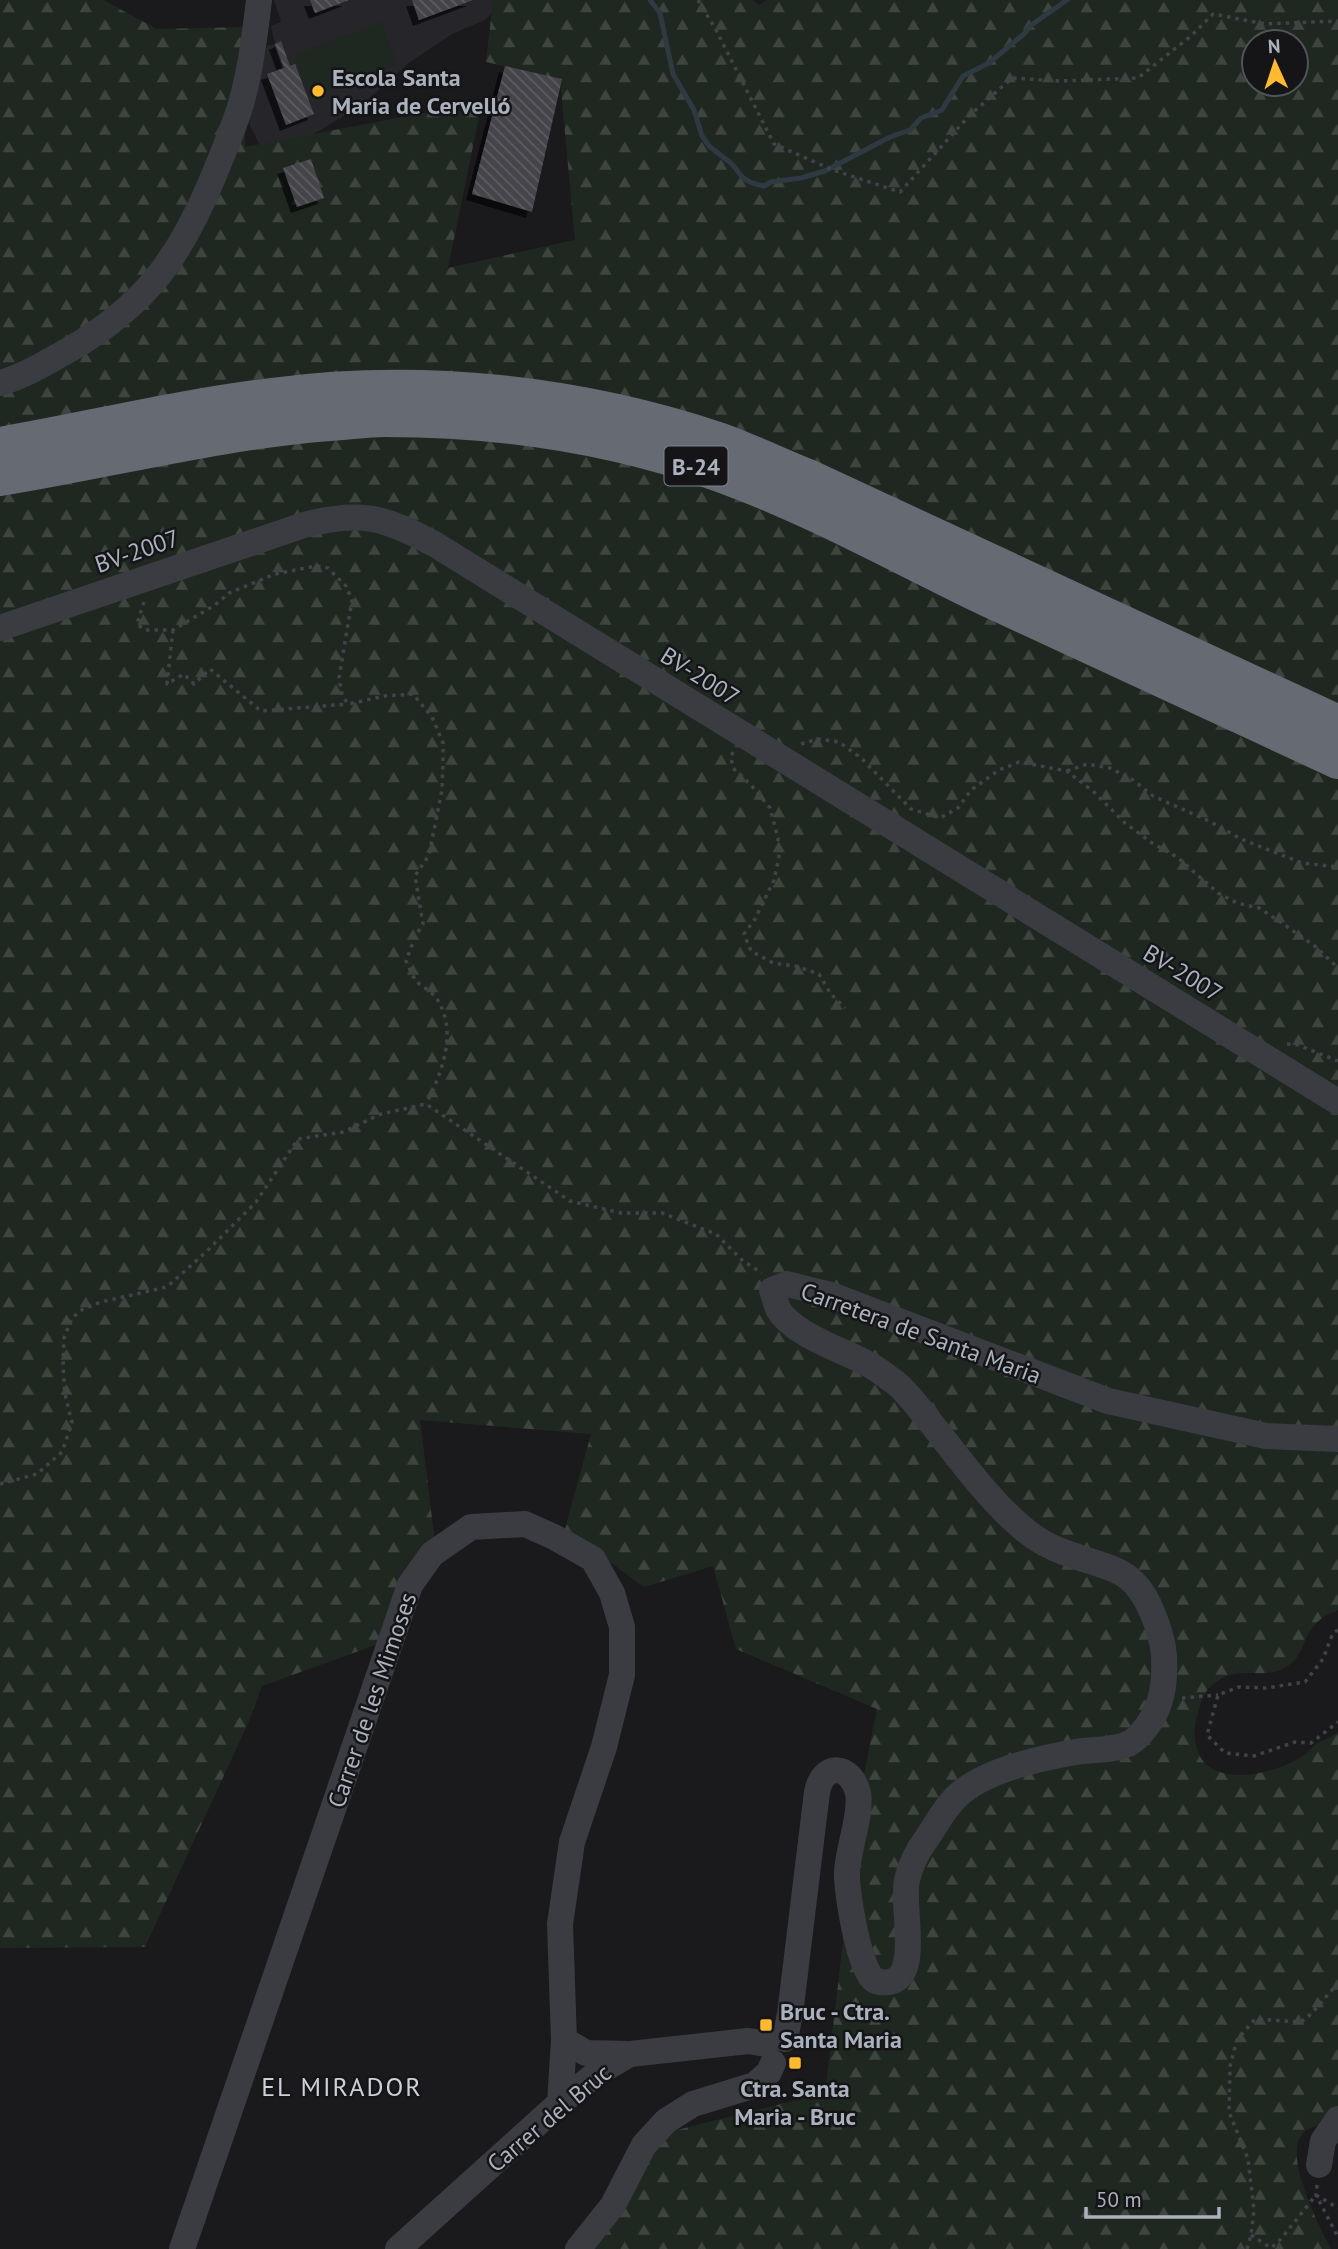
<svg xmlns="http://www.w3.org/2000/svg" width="1338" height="2249" viewBox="0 0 1338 2249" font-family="'PT Sans',sans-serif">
	<defs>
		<pattern id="forest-firs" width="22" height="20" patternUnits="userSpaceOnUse" patternTransform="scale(1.75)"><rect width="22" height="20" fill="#1f2820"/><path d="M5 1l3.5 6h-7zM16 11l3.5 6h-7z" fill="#3d453e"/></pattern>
		<pattern id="building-back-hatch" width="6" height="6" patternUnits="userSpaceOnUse" patternTransform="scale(1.75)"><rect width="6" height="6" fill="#44454a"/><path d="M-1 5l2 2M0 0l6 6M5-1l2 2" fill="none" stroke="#5c5d62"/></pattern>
		<filter id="shadow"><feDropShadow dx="-6" dy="6" stdDeviation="0" flood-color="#0009"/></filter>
	</defs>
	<rect width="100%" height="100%" fill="#1a1a1d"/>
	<path fill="#26262a" d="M274,0h232l-21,20 -33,14 -42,28 -52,46 -65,38 -32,2 -12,-25 18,-77 8,-2 -4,-18 10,-4z"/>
	<path fill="url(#forest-firs)" fill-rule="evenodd" d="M0,0h103l54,29 87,-2 1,120 237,-45 -34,166 127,-28 -15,-161 -74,-17 7,-62h260l6,5 8,-5h571v1610c-39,13 -28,43 -52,57 -24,15 -48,-5 -75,19 -9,8 -12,23 -15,34 -3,15 -2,28 7,41 21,26 77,11 100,-5 6,-4 10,-10 16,-14 7,-3 13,-5 19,-10v403c-12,-6 -22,-14 -34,-3 -23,21 15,94 27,117h-739l73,-116 160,-40 37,-308 15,-76 -141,-60 -23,-83 -69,21 -79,-58 26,-95 -171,-14 15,123 -54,100 -119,43 -13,35 -104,226 -145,1zM1254,42h42v42h-42z"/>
	<path fill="#1f2820" d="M382,22l15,43 -87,32 -16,-42z"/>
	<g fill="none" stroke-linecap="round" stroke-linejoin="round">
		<path stroke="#2e3942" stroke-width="5" d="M650,0l10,13 13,61 21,36 8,26 7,10 23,18 11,14 9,5 12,3 7,-4 30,-4 24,-7 65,-34 20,-7 11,-12 21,-8 21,-34 26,-13 36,-30 5,-7 37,-26"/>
	</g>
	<path fill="url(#building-back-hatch)" filter="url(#shadow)" d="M310,0h39l-34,13z
		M412,0h61l-54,20z
		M281,41l9,25 5,-2 19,50 -28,11 -19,-51 17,-6 -9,-24z
		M505,66l57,13 -30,133 -60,-18z
		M311,159l13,39 -27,9 -14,-39z"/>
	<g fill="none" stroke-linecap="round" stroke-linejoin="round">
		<path stroke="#404349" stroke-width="3.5" stroke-dasharray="3.5 5" stroke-linecap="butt" d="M698,0l18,30 58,114 59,26 67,22 70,-77 42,-37 48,3 78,-3 53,-42 22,-22 52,10 73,-3
			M144,602l-7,22 8,6h28l42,-25 14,-12 46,-19 41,-8 12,2 18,18 6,14 -13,78 3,17 6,9 37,-8 28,-2 19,23 11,26v19l-1,28 -13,65 -14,21 8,48 -8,13 -9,24c3,6 6,14 10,20 6,6 16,10 21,18 21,32 5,74 -11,105
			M173,630l-6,54 17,-10 10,10 16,-15 51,42 87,-7
			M801,744l17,-5 21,3 22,16 50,51 29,9 18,-10 13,-18 28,-20 20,-8 48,9 28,22 30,30 27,20 25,14 41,36 19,10 22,5 23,15 34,24 22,21
			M733,752l-2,5 2,11 18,17 19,23 8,30 1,19 -5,23 -19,39 -11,15 7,17 22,12 22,3 24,8 11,19 15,15
			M1067,771l20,-7 23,4 23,12 20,16 56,25 32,18 61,24 36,4
			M1287,1044l11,1 40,16
			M0,1484l37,-10 25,-22 10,-29 -7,-29 -2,-28 1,-28 8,-20 11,-9 18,-7 66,-15 40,-36 49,-49 42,-63 45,-7 38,-18 45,-10 144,97 51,12h41l54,21 27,27 19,12
			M1338,1630l-5,3 -10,26 -18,23 -39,6 -27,-1 -21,8 -11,40 18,18 29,3 41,-14 16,1 27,-21
			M1182,1698l36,-3
			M1317,2185l-1,10 22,42
			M1251,2235l20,13 10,-9 35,-44 22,13
			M1247,2249l4,-14 3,-25 -6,-51 -19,-47 1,-46 7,-26 18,-21 46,3 11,-9 26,-30"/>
		<path stroke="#3a3c42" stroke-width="26" d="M0,383c24,-7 46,-20 67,-32 79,-45 113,-94 147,-176 10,-25 21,-49 28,-75 9,-33 13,-66 17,-100
			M0,628l304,-103c57,-15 81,-8 132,20l902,557
			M785,2039l5,-25 27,-222c6,-30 34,-28 41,1 4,21 -10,56 -11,79 -1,18 12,98 27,108 6,3 14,3 19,1 27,-10 8,-77 14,-101 3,-14 11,-30 20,-42 11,-16 20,-35 36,-47 28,-22 78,-33 113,-39 17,-3 36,-1 52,-8 8,-4 14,-11 19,-18 16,-22 18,-43 17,-70 -1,-15 -6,-30 -12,-44 -19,-46 -43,-43 -83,-58 -19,-6 -36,-16 -51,-30 -34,-30 -59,-66 -87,-101 -11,-13 -22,-29 -35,-40 -9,-6 -18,-14 -28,-19 -25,-14 -75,-29 -90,-55 -2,-5 -4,-13 -6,-19l15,-6 44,11 277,106 158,35 72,3
			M564,2040l22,13 43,1
			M1319,2165l4,-24 15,-22
			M182,2249l228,-664 22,-31 39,-27 54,-3 29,13 39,22 19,34 10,34v48l-18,72 -32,95 -12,82 4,116 -4,63
			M398,2249l162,-146 37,-30 33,-19 118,-13 19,3
			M578,2249l35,-44 31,-60 22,-24 27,-17 62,-19 14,-13 4,-9"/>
		<path stroke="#666a73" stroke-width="38" d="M0,446c91,-16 180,-38 271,-49 151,-20 307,-3 450,45 30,11 59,25 89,37l528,245
			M0,477c110,-18 217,-46 329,-55 19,-1 38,-4 56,-4 113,0 229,17 335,55 91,33 177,81 264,123 118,55 236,110 354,164"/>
	</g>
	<g fill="#ffba2f" stroke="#151518" stroke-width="2.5">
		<circle cx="318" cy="91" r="7"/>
		<rect x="759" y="2018" width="14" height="14" rx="3.5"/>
		<rect x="788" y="2056" width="14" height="14" rx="3.5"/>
	</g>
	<g text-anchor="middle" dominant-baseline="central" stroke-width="5" stroke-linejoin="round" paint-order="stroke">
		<rect fill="#151518" stroke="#7e828c" stroke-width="2" x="664.5" y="446.5" width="63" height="39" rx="5"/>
		<g font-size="23" font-weight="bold" fill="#abb1bd">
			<text x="696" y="466">B-24</text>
		</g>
		<g font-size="24" font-weight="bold" fill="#abb1bd" stroke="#151518" text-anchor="start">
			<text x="332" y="77">Escola Santa<tspan x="332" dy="28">Maria de Cervelló</tspan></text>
			<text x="780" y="2011">Bruc - Ctra.<tspan x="780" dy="28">Santa Maria</tspan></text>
			<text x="795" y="2088" text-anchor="middle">Ctra. Santa<tspan x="795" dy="28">Maria - Bruc</tspan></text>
		</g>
		<g font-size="24" fill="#abb1bd" stroke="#151518">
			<text transform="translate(137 551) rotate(-19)">BV-2007</text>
			<text transform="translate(700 676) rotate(32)">BV-2007</text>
			<text transform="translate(1183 973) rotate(31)">BV-2007</text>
			<text transform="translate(921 1333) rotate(20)">Carretera de Santa Maria</text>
			<text transform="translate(372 1700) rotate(-71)">Carrer de les Mimoses</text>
			<text transform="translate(549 2118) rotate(-40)">Carrer del Bruc</text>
		</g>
		<g font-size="26" letter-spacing="2" fill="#cdd0d8" stroke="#151518">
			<text x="342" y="2086">EL MIRADOR</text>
		</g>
	</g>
	<g transform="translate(1275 63) rotate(357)"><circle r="33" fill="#151518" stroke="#51535a" stroke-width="2"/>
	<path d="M0-5L12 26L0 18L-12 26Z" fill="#ffba2f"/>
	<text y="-10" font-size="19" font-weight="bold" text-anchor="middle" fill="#abb1bd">N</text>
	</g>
	<path d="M1086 2207v10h133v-10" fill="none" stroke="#abb1bd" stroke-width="3.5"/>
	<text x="1096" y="2207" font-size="21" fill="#abb1bd" stroke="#151518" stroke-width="5" paint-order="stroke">50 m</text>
</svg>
